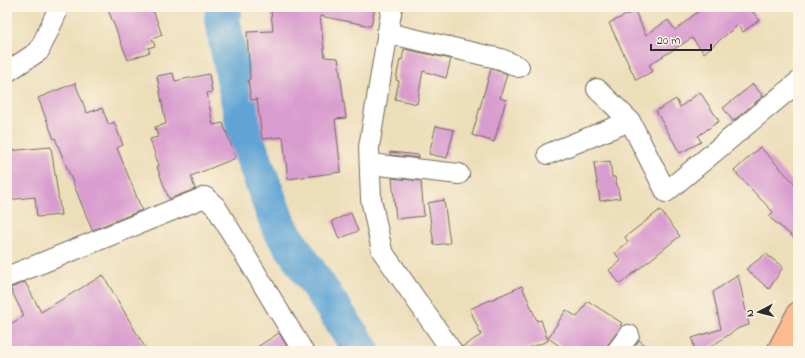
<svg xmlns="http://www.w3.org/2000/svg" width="805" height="358" viewBox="0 0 805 358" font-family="'Indie Flower',sans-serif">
	<rect width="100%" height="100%" fill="#fcf5e5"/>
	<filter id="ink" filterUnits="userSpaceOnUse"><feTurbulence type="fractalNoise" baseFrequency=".025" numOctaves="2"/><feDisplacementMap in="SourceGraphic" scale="8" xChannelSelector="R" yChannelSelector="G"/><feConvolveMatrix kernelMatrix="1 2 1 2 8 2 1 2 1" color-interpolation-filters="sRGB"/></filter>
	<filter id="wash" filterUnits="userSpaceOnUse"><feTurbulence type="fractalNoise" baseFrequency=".012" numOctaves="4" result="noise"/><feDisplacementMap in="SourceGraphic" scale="16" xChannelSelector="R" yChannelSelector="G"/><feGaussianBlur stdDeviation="0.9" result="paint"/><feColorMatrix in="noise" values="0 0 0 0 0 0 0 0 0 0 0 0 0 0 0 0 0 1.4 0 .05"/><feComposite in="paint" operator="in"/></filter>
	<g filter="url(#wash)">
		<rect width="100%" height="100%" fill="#eddeba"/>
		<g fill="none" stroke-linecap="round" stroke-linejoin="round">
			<path stroke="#5fa4d4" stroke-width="36" d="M224,7l-2,12 24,119 33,89 83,124"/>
		</g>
		<g id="blocks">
			<path fill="#d99ccf" d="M107,7h45l10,28 -10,4 3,7 -7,2 2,4 -22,8z
				M314,7h61l-4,19 -51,-10 5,41 13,1 8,60 -11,1 6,53 -53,7 -5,-42 -21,2 -5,-40 -6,1 -3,-20 2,-1 -3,-47 26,-1 -2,-20 43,-2z
				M704,7h45l10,13 -16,12 -5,-7 -34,28 -12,-15 -43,27 4,6 -17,9 -27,-57 26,-12 11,24 22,-15 7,10z
				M404,49l47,10 -5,19 -23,-7 -6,33 -22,-5 4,-18 -3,-1 4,-21 2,1z
				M491,69l16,5 -7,24 6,2 -12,42 -22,-7z
				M173,73l2,8 34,-7 3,18 -5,1 6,32 10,-2 13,35 -45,18 4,13 -26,10 -12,-32 2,-1 -9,-27 8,-2 -3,-10 11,-3 -9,-48z
				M75,83l12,30 15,-5 7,17 5,-3 9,23 -6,3 25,62 -50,20 -37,-92 -1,1 -16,-41z
				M753,84l10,12 -30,25 -10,-13z
				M700,92l19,29 -21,15 3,6 -21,11 -24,-42 20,-12 4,8z
				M436,126l18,4 -7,28 -18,-4z
				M51,147l10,68 -24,2 -2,-20 -28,3v-49z
				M760,147l38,40v54l-29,-24 4,-5 -39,-41z
				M390,152l29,3v3l-29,-3z
				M610,161l2,16h3l5,21 -20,3 -6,-38z
				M392,178l29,3 3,35 -28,3z
				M444,200l6,43 -16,2 -6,-42z
				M660,210l20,26 -60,48 -11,-14 12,-9 -6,-8 13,-11 -3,-5z
				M351,213l7,18 -19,8 -7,-18z
				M766,254l17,13 -14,22 -23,-20z
				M103,275l44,76h-134l-6,-11v-14l17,-10 -14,-28 15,-6 16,30z
				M738,275l11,50 -10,3 -35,23h-9l-3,-13 29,-9 -8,-37z
				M522,286l15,35 4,-1 7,21 -28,10h-57l-1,-4 19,-12 -11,-26z
				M588,301l34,22 -2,2 2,1 -14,18 -2,7h-39l-19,-13 18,-28 11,7z
				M279,333l8,13 -8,5h-28z
				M639,340l14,11h-22z"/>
		</g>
	</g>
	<g filter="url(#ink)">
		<use href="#blocks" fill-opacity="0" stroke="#6f6a5d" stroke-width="1"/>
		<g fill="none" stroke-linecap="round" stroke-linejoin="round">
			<defs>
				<path id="minor" d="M392,7l-23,140 2,52 11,52 70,100
					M387,33l114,26 18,8
					M7,72l32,-21 18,-39
					M597,89l33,32 36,71 132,-110
					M548,154l82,-33
					M370,164l89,10
					M7,277l198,-80 11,10 87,144
					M617,351l12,-16"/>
				<path id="major" d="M778,351l20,-38"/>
			</defs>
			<use href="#minor" stroke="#6f6a5d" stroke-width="22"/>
			<use href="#major" stroke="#6f6a5d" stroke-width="24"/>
			<use href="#minor" stroke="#fff" stroke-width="20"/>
			<use href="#major" stroke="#fcba8d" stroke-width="22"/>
		</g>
	</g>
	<rect width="805" height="358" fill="none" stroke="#fcf5e5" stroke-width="24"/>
	<g transform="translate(759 312) rotate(263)" stroke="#fcf5e5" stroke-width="3" paint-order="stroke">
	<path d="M0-3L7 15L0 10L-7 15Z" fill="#2b2b2b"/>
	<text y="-6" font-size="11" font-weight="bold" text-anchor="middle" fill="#2b2b2b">N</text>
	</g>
	<path d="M651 44v6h60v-6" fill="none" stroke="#2b2b2b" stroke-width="2"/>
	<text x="657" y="44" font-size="12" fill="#2b2b2b" stroke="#fcf5e5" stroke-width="3" paint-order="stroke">20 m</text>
</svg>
